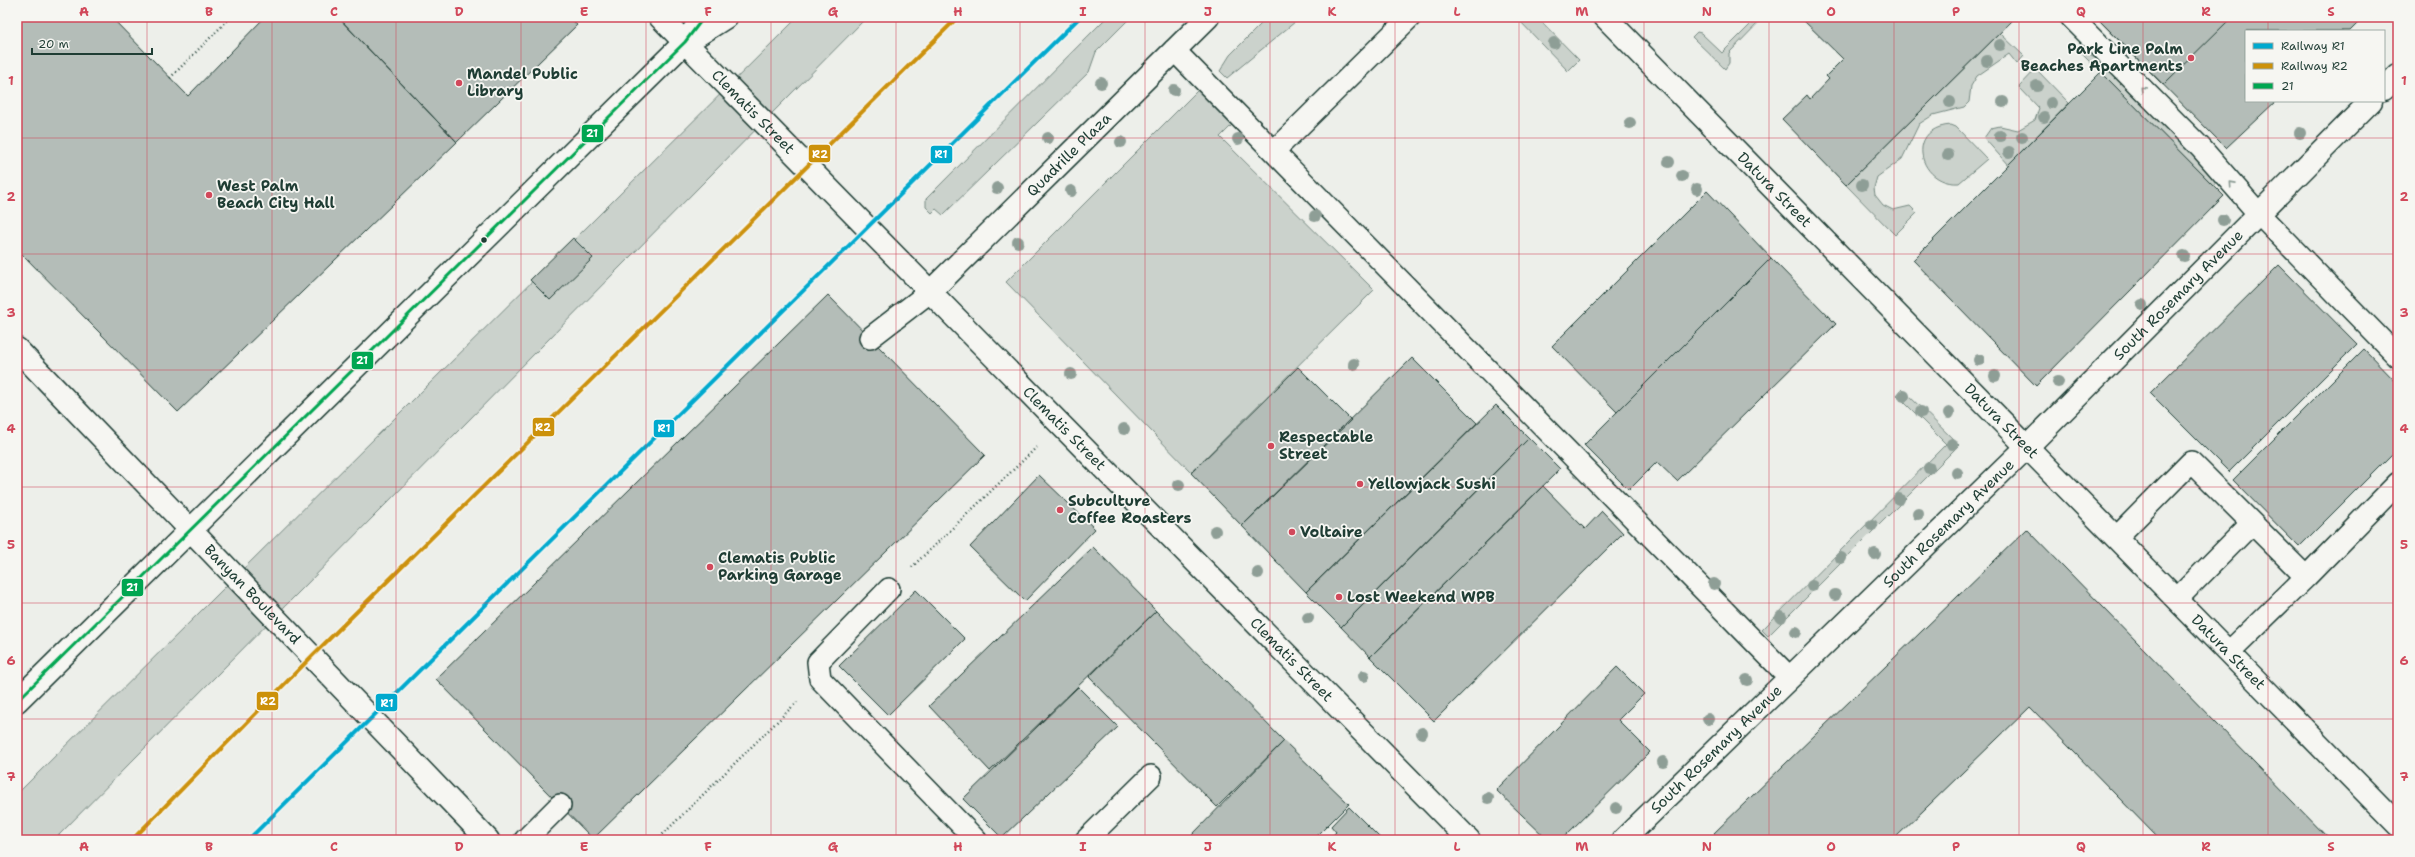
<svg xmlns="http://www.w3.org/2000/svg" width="2415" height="857" viewBox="0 0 2415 857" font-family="'Shantell Sans',sans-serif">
	<rect width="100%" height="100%" fill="#edefea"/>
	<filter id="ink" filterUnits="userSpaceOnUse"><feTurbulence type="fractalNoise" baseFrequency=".025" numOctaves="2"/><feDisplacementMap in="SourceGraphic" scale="8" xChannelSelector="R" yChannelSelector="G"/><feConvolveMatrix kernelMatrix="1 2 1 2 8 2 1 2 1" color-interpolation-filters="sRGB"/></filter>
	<g filter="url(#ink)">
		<path fill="#cbd2cc" stroke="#758880" d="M798,17h69l-813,823h-37v-46z
			M1107,17h24l-35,35 -7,20 -146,143 -7,-6 -4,4 -6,-6v-8z
			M1268,17h33l-74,61 -7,-7 10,-16z
			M1516,17h21l42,43 -11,11z
			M1758,17h6l-35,36v10l-4,6 -33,-32 5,-5 4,1 21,20z
			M2000,33l24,23 -7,8 -8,-10 -32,22 -6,10 -2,16 -5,5 -31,8 -14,9 -17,35 -25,18 -3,11 1,7 8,10 10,5 17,-4 7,7 -22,22 -49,-50z
			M2076,48l36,19 105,108 -2,9 -2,1z
			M2036,69l33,34 -61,62 -24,-27 7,-10 9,-2 18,4 17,-10 4,-12 -20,-21z
			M1198,90l34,35 -12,12 154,153 -183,182 -185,-190z
			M1951,125l5,2 31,32 -28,24c-40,3 -55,-55 -8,-58z
			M1902,389l57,56 -191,191 -6,-6 184,-186 -49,-49z"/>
		<path fill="#b4bdb8" stroke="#1f3d34" d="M17,17h94l77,79 77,-79h73l119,125 -279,270 -161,-163z
			M338,17h231l8,8 -120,117z
			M1800,17h216l-170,168 -64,-66 25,-24 3,4 19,-20 -3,-3 17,-17z
			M2096,17h136l-69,68z
			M2096,17h262l3,3 -11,11h-104v70h30l-50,47z
			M2101,72l123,124 -188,190 -123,-126z
			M1707,191l64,67 -154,154 -65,-66z
			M573,238l20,20 -43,42 -20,-20z
			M1771,258l65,66 -159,157 -20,-19 -28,28 -45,-45z
			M2279,265l78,79 -128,128 -79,-79z
			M828,295l157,160 -392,384 -157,-160z
			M2364,349l34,35v64l-99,99 -66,-67z
			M1412,358l65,65 -171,169 -64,-66z
			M1298,367l53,53 -109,106 -51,-53z
			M1496,405l33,33 -188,189 -35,-35z
			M1529,438l31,31 -190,188 -29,-30z
			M1039,475l56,54 -70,72 -55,-54z
			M1543,486l42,43 17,-18 21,22 -189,188 -64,-64z
			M2027,529l303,311h-170l-130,-133 -137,133h-173l-6,-7z
			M1093,547l63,64 -166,160 -61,-65z
			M916,590l49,49 -77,76 -49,-49z
			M1156,611l128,130 -67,66 -128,-130z
			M1617,667l27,27 -26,26 32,32 -89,88h-13l-52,-50z
			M1078,687l40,40 -116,111 -39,-39z
			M1284,741l65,63 -36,36h-117l-4,-5z
			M1349,807l33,33h-54l8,-8 -5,-6z"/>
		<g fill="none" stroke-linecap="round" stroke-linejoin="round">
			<defs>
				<path id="lane" d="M2071,17l130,131 57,65 140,144
					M1174,50l615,627
					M1274,151l136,-134
					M870,338l61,-47
					M2117,537l74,-75 115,115 -77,75
					M2306,577l92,-94
					M889,589l-71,73 2,17 156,161
					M2177,599l75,-76
					M525,840l35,-35
					M1086,840l65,-64"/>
				<g id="street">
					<path id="s1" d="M660,17l809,823"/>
					<path id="s2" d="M1605,17l793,808"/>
					<path d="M2384,89l14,-14"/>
					<path id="s3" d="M931,291l277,-274"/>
					<path id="s4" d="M1623,840l405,-394 343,-345"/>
				</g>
				<g id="secondary">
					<path id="s5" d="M17,349l471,491"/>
				</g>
				<path id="primary" d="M693,38l33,-21
					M17,701l668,-659 19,-25"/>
			</defs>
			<use href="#lane" stroke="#1f3d34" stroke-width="24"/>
			<use href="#street" stroke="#1f3d34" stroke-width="25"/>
			<use href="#secondary" stroke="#1f3d34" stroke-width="25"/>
			<use href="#primary" stroke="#1f3d34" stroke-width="25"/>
			<path stroke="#1f3d34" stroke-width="2.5" stroke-dasharray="1 3" stroke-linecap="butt" d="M170,78l61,-61
				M912,567l125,-120
				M657,840l140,-138"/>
			<use href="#lane" stroke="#f6f6f2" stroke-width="21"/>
			<use href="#street" stroke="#f6f6f2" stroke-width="22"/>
			<use href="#secondary" stroke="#f6f6f2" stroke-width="22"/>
			<use href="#primary" stroke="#f6f6f2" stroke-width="22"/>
			<defs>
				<path id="bus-1" d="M17,701l668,-659 19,-25"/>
			</defs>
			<use href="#bus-1" stroke="#f6f6f2" stroke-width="6"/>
			<use href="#bus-1" stroke="#00a651" stroke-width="3"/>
			<defs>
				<path id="rail-1" d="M248,840l832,-823"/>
				<path id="rail-2" d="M132,840l181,-185 645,-638"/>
			</defs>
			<use href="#rail-1" stroke="#f6f6f2" stroke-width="7"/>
			<use href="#rail-2" stroke="#f6f6f2" stroke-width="7"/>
			<use href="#rail-1" stroke="#00a9ce" stroke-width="4"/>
			<use href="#rail-2" stroke="#cc910a" stroke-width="4"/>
		</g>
		<g fill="#8e9e96">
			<circle cx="1554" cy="43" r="6"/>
			<circle cx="2000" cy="45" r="6"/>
			<circle cx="1987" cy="61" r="6"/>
			<circle cx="1101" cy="83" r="6"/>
			<circle cx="2037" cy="86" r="6"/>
			<circle cx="1174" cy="90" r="6"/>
			<circle cx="1950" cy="102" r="6"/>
			<circle cx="2003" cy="102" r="6"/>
			<circle cx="2051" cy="103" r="6"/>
			<circle cx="2044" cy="117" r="6"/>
			<circle cx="1630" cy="123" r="6"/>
			<circle cx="2300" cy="133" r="6"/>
			<circle cx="2000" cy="136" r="6"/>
			<circle cx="2022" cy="137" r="6"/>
			<circle cx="1048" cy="138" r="6"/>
			<circle cx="1238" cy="139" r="6"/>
			<circle cx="1121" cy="142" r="6"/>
			<circle cx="2009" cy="152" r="6"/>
			<circle cx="1948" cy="155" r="6"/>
			<circle cx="1669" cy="162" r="6"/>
			<circle cx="1682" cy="176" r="6"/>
			<circle cx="1862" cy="185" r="6"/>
			<circle cx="997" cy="188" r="6"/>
			<circle cx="1697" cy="189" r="6"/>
			<circle cx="1071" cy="191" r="6"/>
			<circle cx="1315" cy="216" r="6"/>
			<circle cx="2223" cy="220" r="6"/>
			<circle cx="1018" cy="242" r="6"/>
			<circle cx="2184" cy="256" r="6"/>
			<circle cx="2142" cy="305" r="6"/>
			<circle cx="1979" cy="360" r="6"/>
			<circle cx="1354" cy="364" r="6"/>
			<circle cx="1071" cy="374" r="6"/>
			<circle cx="1995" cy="376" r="6"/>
			<circle cx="2058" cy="382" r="6"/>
			<circle cx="1904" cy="396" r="6"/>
			<circle cx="1921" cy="412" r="6"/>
			<circle cx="1949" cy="413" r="6"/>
			<circle cx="1124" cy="429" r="6"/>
			<circle cx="1952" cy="444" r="6"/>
			<circle cx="1929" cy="468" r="6"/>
			<circle cx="1957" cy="473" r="6"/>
			<circle cx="1179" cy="485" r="6"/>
			<circle cx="1899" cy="499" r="6"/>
			<circle cx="1918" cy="514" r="6"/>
			<circle cx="1872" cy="525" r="6"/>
			<circle cx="1215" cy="531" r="6"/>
			<circle cx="1875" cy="554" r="6"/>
			<circle cx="1841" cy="558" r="6"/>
			<circle cx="1258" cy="573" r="6"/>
			<circle cx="1714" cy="584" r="6"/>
			<circle cx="1812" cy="586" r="6"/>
			<circle cx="1835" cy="595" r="6"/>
			<circle cx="1781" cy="617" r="6"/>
			<circle cx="1308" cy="618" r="6"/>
			<circle cx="1796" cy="632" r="6"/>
			<circle cx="1364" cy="676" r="6"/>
			<circle cx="1747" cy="680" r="6"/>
			<circle cx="1708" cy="719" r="6"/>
			<circle cx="1422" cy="733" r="6"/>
			<circle cx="1663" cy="762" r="6"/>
			<circle cx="1488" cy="798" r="6"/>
			<circle cx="1616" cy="808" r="6"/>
		</g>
		<defs><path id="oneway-chevron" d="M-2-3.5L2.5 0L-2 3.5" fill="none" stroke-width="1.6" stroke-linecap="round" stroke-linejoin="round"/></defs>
		<g stroke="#8a9a93">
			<use href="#oneway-chevron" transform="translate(2143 89) rotate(-135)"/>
			<use href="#oneway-chevron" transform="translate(2232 184) rotate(-132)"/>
		</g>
	</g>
	<path fill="none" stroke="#d1495b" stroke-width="1" stroke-opacity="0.55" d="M147,17v823M272,17v823M396,17v823M521,17v823M646,17v823M771,17v823M896,17v823M1020,17v823M1145,17v823M1270,17v823M1395,17v823M1519,17v823M1644,17v823M1769,17v823M1894,17v823M2019,17v823M2143,17v823M2268,17v14M2268,101v739M17,138h2381M17,254h2381M17,370h2381M17,487h2381M17,603h2381M17,719h2381"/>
	<g fill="#d1495b" stroke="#f6f6f2" stroke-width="1.5">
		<circle cx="2191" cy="58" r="4"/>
		<circle cx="459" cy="83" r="4"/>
		<circle cx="209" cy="195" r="4"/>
		<circle cx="1271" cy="446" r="4"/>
		<circle cx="1360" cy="484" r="4"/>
		<circle cx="1060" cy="510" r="4"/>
		<circle cx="1292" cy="532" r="4"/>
		<circle cx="710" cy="567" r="4"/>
		<circle cx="1339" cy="597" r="4"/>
	</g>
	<circle fill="#1f3d34" stroke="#f6f6f2" stroke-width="1.5" cx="484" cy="240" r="3.5"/>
	<g text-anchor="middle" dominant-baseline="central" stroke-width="3.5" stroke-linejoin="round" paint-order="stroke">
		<g font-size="15" font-weight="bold" fill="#1f3d34" stroke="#f6f6f2" text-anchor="start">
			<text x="2183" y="49" text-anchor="end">Park Line Palm<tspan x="2183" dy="17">Beaches Apartments</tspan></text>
			<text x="467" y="74">Mandel Public<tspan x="467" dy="17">Library</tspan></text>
			<text x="217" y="186">West Palm<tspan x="217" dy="17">Beach City Hall</tspan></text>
			<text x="1279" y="437">Respectable<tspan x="1279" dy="17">Street</tspan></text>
			<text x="1368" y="484">Yellowjack Sushi</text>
			<text x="1068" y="501">Subculture<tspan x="1068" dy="17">Coffee Roasters</tspan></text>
			<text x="1300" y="532">Voltaire</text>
			<text x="718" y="558">Clematis Public<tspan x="718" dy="17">Parking Garage</tspan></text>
			<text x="1347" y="597">Lost Weekend WPB</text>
		</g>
		<g font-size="15" fill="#1f3d34" stroke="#f6f6f2">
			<text stroke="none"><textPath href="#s1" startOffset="133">Clematis Street</textPath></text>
			<text stroke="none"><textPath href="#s3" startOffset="194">Quadrille Plaza</textPath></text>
			<text stroke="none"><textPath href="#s2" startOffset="242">Datura Street</textPath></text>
			<text stroke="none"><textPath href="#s4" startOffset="778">South Rosemary Avenue</textPath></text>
			<text stroke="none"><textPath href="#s2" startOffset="566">Datura Street</textPath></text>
			<text stroke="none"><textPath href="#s1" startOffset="577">Clematis Street</textPath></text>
			<text stroke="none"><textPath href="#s4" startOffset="454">South Rosemary Avenue</textPath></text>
			<text stroke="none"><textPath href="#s5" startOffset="340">Banyan Boulevard</textPath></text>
			<text stroke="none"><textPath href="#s2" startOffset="890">Datura Street</textPath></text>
			<text stroke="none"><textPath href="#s1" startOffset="901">Clematis Street</textPath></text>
			<text stroke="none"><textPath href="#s4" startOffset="130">South Rosemary Avenue</textPath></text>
		</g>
	</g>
	<g stroke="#f6f6f2" stroke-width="1.5">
		<rect x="581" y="124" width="23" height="19" rx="4" fill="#00a651"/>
		<rect x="808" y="144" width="23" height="19" rx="4" fill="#cc910a"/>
		<rect x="930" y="145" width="23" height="19" rx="4" fill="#00a9ce"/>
		<rect x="351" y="351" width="23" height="19" rx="4" fill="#00a651"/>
		<rect x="532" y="417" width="23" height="20" rx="4" fill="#cc910a"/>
		<rect x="653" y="419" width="22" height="19" rx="4" fill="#00a9ce"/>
		<rect x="121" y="578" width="23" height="19" rx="4" fill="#00a651"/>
		<rect x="256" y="691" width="23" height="20" rx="4" fill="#cc910a"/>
		<rect x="375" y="693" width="23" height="19" rx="4" fill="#00a9ce"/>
	</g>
	<g font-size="11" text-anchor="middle" font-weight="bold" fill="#fff">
		<text x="592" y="137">21</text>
		<text x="820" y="158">R2</text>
		<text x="941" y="158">R1</text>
		<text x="362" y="364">21</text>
		<text x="543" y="431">R2</text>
		<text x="664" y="432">R1</text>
		<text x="132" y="591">21</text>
		<text x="268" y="705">R2</text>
		<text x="387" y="707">R1</text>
	</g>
	<rect width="2415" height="857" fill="none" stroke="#f6f6f2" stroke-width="44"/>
	<rect x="2245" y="30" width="140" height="72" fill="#f6f6f2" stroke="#a0aca6"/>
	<rect x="2253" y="43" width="20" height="6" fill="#00a9ce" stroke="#a0aca6"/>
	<text x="2281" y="50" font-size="12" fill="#1f3d34">Railway R1</text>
	<rect x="2253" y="63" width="20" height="6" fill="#cc910a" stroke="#a0aca6"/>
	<text x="2281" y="70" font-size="12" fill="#1f3d34">Railway R2</text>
	<rect x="2253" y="83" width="20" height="6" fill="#00a651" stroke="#a0aca6"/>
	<text x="2281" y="90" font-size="12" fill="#1f3d34">21</text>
	<path d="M32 48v6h120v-6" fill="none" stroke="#1f3d34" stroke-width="2"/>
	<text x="38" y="48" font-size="12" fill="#1f3d34" stroke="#f6f6f2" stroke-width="3" paint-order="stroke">20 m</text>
	<rect x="22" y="22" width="2371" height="813" fill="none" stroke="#d1495b" stroke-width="1.5"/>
	<g font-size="13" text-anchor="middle" font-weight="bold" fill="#d1495b">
		<text x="84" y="16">A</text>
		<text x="209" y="16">B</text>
		<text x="334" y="16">C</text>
		<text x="459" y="16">D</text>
		<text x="584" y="16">E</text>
		<text x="708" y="16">F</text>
		<text x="833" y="16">G</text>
		<text x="958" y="16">H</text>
		<text x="1083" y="16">I</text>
		<text x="1208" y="16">J</text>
		<text x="1332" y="16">K</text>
		<text x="1457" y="16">L</text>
		<text x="1582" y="16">M</text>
		<text x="1707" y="16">N</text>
		<text x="1831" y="16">O</text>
		<text x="1956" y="16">P</text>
		<text x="2081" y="16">Q</text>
		<text x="2206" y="16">R</text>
		<text x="2331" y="16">S</text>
		<text x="11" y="85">1</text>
		<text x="2404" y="85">1</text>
		<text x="11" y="201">2</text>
		<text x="2404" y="201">2</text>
		<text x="11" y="317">3</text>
		<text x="2404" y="317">3</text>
		<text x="11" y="433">4</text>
		<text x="2404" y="433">4</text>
		<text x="11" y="549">5</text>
		<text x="2404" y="549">5</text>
		<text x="11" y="665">6</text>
		<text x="2404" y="665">6</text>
		<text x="11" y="781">7</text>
		<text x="2404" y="781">7</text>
		<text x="84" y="851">A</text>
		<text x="209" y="851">B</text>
		<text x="334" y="851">C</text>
		<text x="459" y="851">D</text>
		<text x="584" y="851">E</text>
		<text x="708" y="851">F</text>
		<text x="833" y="851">G</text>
		<text x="958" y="851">H</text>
		<text x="1083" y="851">I</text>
		<text x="1208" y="851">J</text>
		<text x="1332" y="851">K</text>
		<text x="1457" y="851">L</text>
		<text x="1582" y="851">M</text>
		<text x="1707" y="851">N</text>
		<text x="1831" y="851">O</text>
		<text x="1956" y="851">P</text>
		<text x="2081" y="851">Q</text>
		<text x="2206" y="851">R</text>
		<text x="2331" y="851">S</text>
	</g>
</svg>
